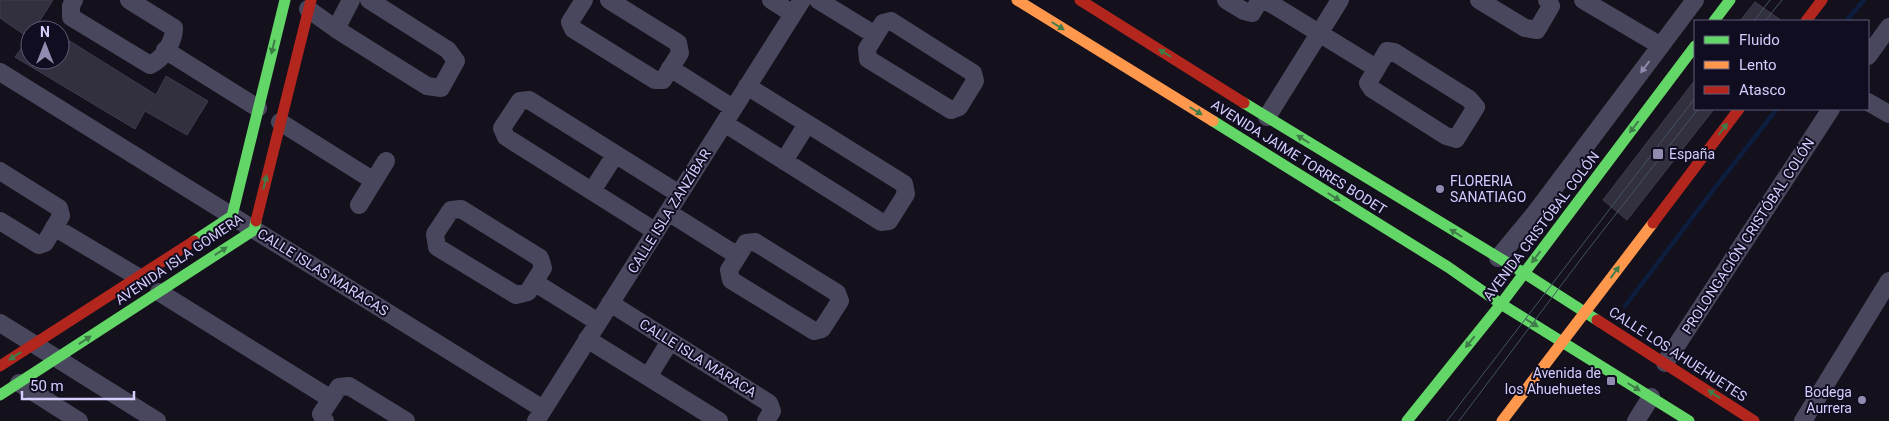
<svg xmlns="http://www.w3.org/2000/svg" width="1889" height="421" viewBox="0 0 1889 421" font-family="Roboto,sans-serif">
	<rect width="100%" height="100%" fill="#14111c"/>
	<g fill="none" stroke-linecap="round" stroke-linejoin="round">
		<path stroke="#0d1d3e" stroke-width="4.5" d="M1846,21l18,-21
			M1625,306l89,-117 63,-80"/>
	</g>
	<path fill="#322f3e" stroke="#403b50" d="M0,0h53l-14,22 13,8h-22v30h30v-25l96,60 10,-19 42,25 -21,34 -42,-24 -10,18 -120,-72 14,-19 -29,-20z
		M1755,2l27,19h-42z
		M1695,80v29h19l-87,111 -24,-20z"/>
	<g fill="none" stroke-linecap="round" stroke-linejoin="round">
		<path stroke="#49475d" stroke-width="18" d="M74,0l-3,6v11l79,48c13,-6 24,-23 24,-37l-45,-28
			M584,0l-14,22 3,7 82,51h8l17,-27 -2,-10 -69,-43
			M771,0l22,14
			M818,0l57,35
			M1226,0l18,11 8,2 8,-13
			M1265,0l111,68
			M1479,0l46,28 12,2 14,-24 -4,-6
			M1583,0l78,46
			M308,9l28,20 91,57 14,2 15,-27 -8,-11 -79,-50
			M891,21l82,52 2,8 -16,26 -8,3 -83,-51 -1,-10 16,-26z
			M336,29l15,-29
			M165,50l93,58
			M1387,51l7,1 75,47 7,8 -20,32 -10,-3 -74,-47 -4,-6z
			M1868,56l21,-29
			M670,68l63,40
			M0,72l543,337
			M1868,102l21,12
			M1267,117l73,-117
			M280,122l94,59
			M724,123l157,99 8,-1 17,-27 -2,-10 -157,-98
			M784,161l23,-37
			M0,171l59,37 2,8 -16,27 -6,2 -39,-24
			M592,191l23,-36
			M359,205l27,-44
			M461,209l79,49 3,10 -15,24 -12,3 -79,-48 -2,-13 16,-24z
			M668,212l70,44
			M54,227l84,50
			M655,231l-149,-94 -4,-9 18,-27 9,-1 150,94
			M755,242l82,51 3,8 -18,28 -8,2 -83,-51 -2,-10 17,-27z
			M1498,258l38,-46 159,-212
			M534,282l64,40
			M159,292l172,107
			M610,303l159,100 3,8 -6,10
			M0,323l157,98
			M587,339l132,82
			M1665,363l166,-254
			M648,377l22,-36
			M19,383l60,38
			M325,421l-4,-7 18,-27 10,-1 57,35
			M536,421l266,-421
			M1636,421l15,-24
			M1803,421l86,-140"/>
		<path stroke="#63d668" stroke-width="11" d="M1714,21l16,-21
			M1244,103l280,170 73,47
			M1213,121l235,146 53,37 188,117
			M194,241l38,-25 53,-216
			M0,395l254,-165 2,-9
			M1407,421l94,-117 194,-258"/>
		<path stroke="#ff974d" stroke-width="11" d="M1017,0l196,121
			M1502,421l151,-198"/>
		<path stroke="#b3261e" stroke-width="11" d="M1080,0l164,103
			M1806,21l16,-21
			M256,221l55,-221
			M1653,223l86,-114
			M1597,320l157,101
			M0,366l194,-125"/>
		<path stroke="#425465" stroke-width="1" d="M1754,21l16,-21
			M1765,21l17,-21
			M1447,421l248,-323
			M1459,421l128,-170 111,-142"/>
	</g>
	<defs><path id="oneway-solid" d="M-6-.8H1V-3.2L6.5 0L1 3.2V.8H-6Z" transform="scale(1.25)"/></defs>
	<g fill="#3e7c48">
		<use href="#oneway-solid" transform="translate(1058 26) rotate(32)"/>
		<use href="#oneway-solid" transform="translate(273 47) rotate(104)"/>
		<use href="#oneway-solid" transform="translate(1165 53) rotate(-148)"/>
		<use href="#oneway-solid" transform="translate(1196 111) rotate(32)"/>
		<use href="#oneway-solid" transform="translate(1634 127) rotate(127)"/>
		<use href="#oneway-solid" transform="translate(1723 129) rotate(-53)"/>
		<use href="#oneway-solid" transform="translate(1303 139) rotate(-148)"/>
		<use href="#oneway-solid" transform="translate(265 182) rotate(-77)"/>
		<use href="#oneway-solid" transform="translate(1334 197) rotate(32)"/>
		<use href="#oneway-solid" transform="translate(1456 233) rotate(-148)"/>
		<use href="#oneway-solid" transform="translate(221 251) rotate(-33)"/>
		<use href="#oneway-solid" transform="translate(1536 257) rotate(127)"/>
		<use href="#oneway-solid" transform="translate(1615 272) rotate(-54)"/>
		<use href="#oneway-solid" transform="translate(1532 323) rotate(32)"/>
		<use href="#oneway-solid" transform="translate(85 340) rotate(-33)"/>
		<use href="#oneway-solid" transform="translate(1470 342) rotate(129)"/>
		<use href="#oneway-solid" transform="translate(15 356) rotate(147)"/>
		<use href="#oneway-solid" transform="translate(1634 387) rotate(32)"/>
		<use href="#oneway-solid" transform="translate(1714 394) rotate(-147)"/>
	</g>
	<use fill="#8f8aae" href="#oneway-solid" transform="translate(1645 67) rotate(127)"/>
	<g fill="#918caf" stroke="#110d20" stroke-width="2">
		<rect x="1652" y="148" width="12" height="12" rx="2.5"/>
		<circle cx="1440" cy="189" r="5"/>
		<rect x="1606" y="376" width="10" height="10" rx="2.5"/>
		<circle cx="1862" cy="400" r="5"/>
	</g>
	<g text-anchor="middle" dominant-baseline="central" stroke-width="4" stroke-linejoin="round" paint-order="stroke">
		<g font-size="14" fill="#d5cefe" stroke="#110d20" text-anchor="start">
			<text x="1669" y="154">España</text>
			<text x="1450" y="181">FLORERIA<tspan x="1450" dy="16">SANATIAGO</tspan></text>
			<text x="1601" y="373" text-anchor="end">Avenida de<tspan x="1601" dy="16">los Ahuehuetes</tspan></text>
			<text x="1852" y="392" text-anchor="end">Bodega<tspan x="1852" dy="16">Aurrera</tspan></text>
		</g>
		<g font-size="14" fill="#d5cefe" stroke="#110d20">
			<text transform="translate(1299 157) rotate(32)">AVENIDA JAIME TORRES BODET</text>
			<text transform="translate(669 211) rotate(-58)">CALLE ISLA ZANZÍBAR</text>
			<text transform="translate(1541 226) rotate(-53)">AVENIDA CRISTÓBAL COLÓN</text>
			<text transform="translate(1748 236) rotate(-57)">PROLONGACIÓN CRISTÓBAL COLÓN</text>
			<text transform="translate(179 259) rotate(-34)">AVENIDA ISLA GOMERA</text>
			<text transform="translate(323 272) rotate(32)">CALLE ISLAS MARACAS</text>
			<text transform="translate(1678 354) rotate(33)">CALLE LOS AHUEHUETES</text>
			<text transform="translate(698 358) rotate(32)">CALLE ISLA MARACA</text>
		</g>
	</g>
	<rect x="1694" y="20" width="175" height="90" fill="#110d20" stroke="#5f5a79"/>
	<rect x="1704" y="36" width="25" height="8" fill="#63d668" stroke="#5f5a79"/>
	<text x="1739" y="45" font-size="15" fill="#d5cefe">Fluido</text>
	<rect x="1704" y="61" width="25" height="8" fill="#ff974d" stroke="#5f5a79"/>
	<text x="1739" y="70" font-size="15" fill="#d5cefe">Lento</text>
	<rect x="1704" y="86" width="25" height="8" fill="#b3261e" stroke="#5f5a79"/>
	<text x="1739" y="95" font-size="15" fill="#d5cefe">Atasco</text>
	<g transform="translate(45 45)"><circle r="24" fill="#110d20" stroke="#5f5a79"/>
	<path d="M0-4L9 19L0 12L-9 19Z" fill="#918caf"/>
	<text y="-8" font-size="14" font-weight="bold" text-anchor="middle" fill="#d5cefe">N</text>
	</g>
	<path d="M22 391v8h112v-8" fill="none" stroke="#d5cefe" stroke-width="2.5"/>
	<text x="30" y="391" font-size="15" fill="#d5cefe" stroke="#110d20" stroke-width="4" paint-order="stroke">50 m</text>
</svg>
